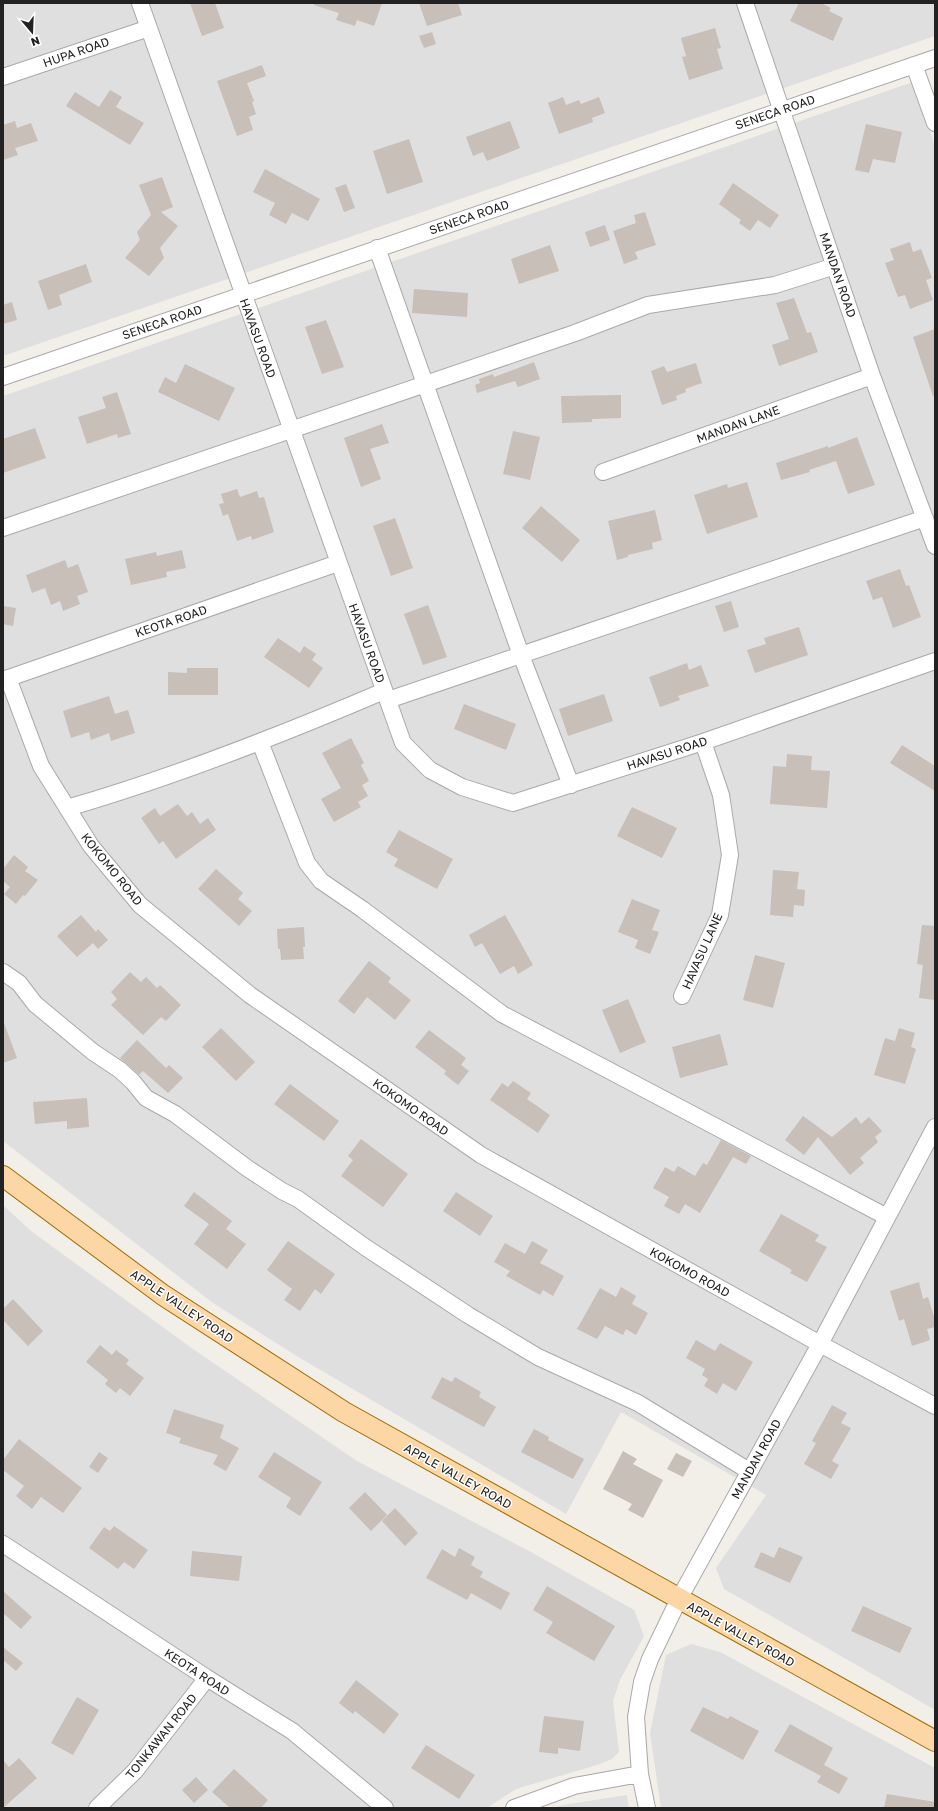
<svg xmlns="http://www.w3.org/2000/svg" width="938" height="1811" viewBox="0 0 938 1811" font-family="'Golos Text',sans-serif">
	<rect width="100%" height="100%" fill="#f2efe9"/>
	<path fill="#e0dfdf" d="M3,3h932v33l-932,320z
		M913,82l22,64v1564l-211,-121 -8,-21 50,-73 -145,-83 -55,102 -266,-156 -87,-55 -210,-162v-745z
		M3,1205l28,26 162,118 164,112 174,91 103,58 10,26 -24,44 -7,21 6,51 -7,7 -12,5 -84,25 -29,19h-484z
		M691,1644l29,8 215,116v40h-274l-11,-75 16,-78z
		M627,1795l2,13h-75l8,-3z"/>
	<path fill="#c7bfb8" d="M190,3h25l9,25 -22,8z
		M314,3h68l-8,23 -17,-6 -2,6 -19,-6 3,-7 -25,-8z
		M419,3h39l4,12 -35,11z
		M799,3h22l10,5 -2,3 14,7 -10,23 -43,-20z
		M715,28l6,20 -4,1 6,20 -34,11 -7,-23 4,-1 -5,-18z
		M432,32l4,12 -12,4 -5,-12z
		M262,65l4,11 -19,7 7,18 -2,1 4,12 -7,3 4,13 -16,6 -20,-55z
		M110,90l12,7 -6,10 28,16 -14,22 -64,-39 9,-14 24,15z
		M563,97l3,8 13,-5 2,4 18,-7 6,16 -13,5 1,4 -34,12 -11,-31z
		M15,121l2,7 14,-5 7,18 -23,7 3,7 -15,5v-35z
		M510,121l10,27 -33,13 -4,-9 -10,4 -7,-19z
		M866,124l36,8 -7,31 -22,-4 -4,14 -14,-3z
		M409,139l14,43 -36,12 -14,-43z
		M265,169l55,30 -12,22 -16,-8 -6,11 -17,-9 6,-12 -22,-11z
		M162,177l11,30 -12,5 17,14 -18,22 4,10 -15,18 -24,-18 15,-18 -3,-8 14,-17 -12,-30z
		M733,183l46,32 -9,13 -12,-8 -8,11 -11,-8 2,-3 -22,-16z
		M346,184l9,24 -11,4 -9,-24z
		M645,212l11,33 -21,7 3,7 -14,5 -11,-33 23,-8 -2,-8z
		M605,225l5,15 -20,7 -5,-15z
		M910,242l3,10 8,-3 11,29 -6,2 7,20 -23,9 -5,-14 -7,2 -13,-34 9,-3 -4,-11z
		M550,245l9,26 -40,13 -8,-25z
		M86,264l6,18 -33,13 3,10 -14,5 -10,-29z
		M414,289l54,4 -1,24 -55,-4z
		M794,298l13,35 4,-1 7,20 -39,14 -7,-21 17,-6 -13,-36z
		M12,302l5,18 -14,4v-19z
		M326,320l18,47 -22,7 -17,-47z
		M935,329v66l-2,1 -20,-59z
		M534,362l6,17 -22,8 -3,-6 -38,12 -2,-8 5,-2 -1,-4 14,-5 1,3z
		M696,363l6,20 -17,6 1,3 -10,4 1,4 -15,5 -11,-34 13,-5 3,6z
		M185,364l50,24 -16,33 -61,-29 7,-15 11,6z
		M117,392l14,42 -13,4 -1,-4 -30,10 -9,-27 28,-9 -4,-11z
		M621,395v23l-29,1v3l-30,1 -1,-27z
		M382,424l7,19 -19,6 11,30 -20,8 -17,-49z
		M35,428l11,30 -43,15v-34z
		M513,431l27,6 -10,43 -27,-6z
		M857,437l18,48 -27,9 -12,-33 -27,9 1,2 -29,8 -5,-17 52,-17v2z
		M747,482l11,35 -51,17 -13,-39 33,-11 1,4z
		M237,489l3,8 17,-6 2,7 5,-1 10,35 -22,8 -1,-4 -14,5 -9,-27 -5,2 -4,-12 5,-1 -3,-9z
		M541,506l39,34 -18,22 -40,-34z
		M655,510l7,30 -10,3 1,6 -25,6v2l-11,3 -9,-39z
		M395,518l18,50 -22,8 -18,-50z
		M182,550l4,18 -20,4 1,5 -36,8 -6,-26 31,-7 1,4z
		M65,560l3,8 10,-4 10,28 -11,4 3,8 -17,7 -3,-10 -9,4 -6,-17 -13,5 -6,-18z
		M900,569l6,17 3,-1 12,32 -28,11 -11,-31 -9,3 -7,-19z
		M731,601l8,26 -15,5 -9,-26z
		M428,605l19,52 -24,8 -19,-51z
		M3,606l13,2 -3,18 -10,-2z
		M799,627l9,28 -53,18 -8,-23 19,-6 -2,-6z
		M278,638l22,15 4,-7 12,8 -4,6 11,8 -14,20 -45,-31z
		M687,663l2,7 12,-5 8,21 -31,10 2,4 -20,7 -11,-30z
		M187,668h31v27h-50v-23l19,1z
		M604,694l9,27 -45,15 -9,-27z
		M109,696l6,18 13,-4 7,23 -24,8 -2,-8 -18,7 -2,-8 -18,6 -8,-27z
		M464,704l52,20 -10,26 -52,-21z
		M351,738l13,25 -3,2 8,16 -7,4 6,11 -10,6 3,5 -27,15 -13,-23 20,-11 -19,-35z
		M902,745l33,21v25l-45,-28z
		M787,754l25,2 -1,14 19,1 -3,37 -57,-4 3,-38 13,1z
		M178,804l9,12 5,-4 8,12 8,-6 8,12 -40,29 -13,-18 -4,3 -18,-26 14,-10 5,8z
		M632,807l45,21 -15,30 -45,-22z
		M399,830l54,29 -16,30 -43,-23 4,-7 -12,-7z
		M14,855l14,12 -3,4 13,9 -13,16 -2,-1 -7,9 -12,-10 6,-7 -7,-6v-12z
		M216,869l27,24 -5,6 14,12 -13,15 -41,-37z
		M773,870l26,2 -2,17 8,1 -1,16 -10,-1 -1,12 -23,-2z
		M632,899l28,11 -8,20 7,2 -9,22 -15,-6 3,-8 -20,-8z
		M81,915l15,17 2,-3 10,11 -10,9 -5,-6 -16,14 -20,-21z
		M505,915l28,50 -15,9 -4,-8 -14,8 -18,-31 -7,4 -6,-12z
		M922,925l13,1v74l-16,-2 4,-33 -6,-1z
		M304,927l1,20h-2l1,12 -23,1 -1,-11h-2l-1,-20z
		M755,955l30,8 -12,45 -30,-8z
		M369,961l22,17 -3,4 23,18 -16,20 -28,-23 -13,17 -16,-13z
		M130,972l11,10 5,-5 11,11 3,-3 21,20 -15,16 -5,-4 -18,18 -32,-30 6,-6 -6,-7z
		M628,999l18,43 -26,11 -18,-43z
		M4,1023l13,35 -14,5v-39z
		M221,1028l34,34 -19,19 -34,-34z
		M899,1028l16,5 -4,14 5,2 -11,35 -31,-9 11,-37 10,3z
		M429,1030l37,28 -5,7 8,6 -11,14 -14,-11 2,-3 -31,-24z
		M720,1034l8,31 -48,13 -8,-31z
		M137,1040l29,28 3,-3 14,13 -15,15 -25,-22 -4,4 -19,-17z
		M513,1081l18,12 -4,6 23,16 -12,18 -48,-33 12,-17 6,4z
		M290,1084l49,37 -15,20 -50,-37z
		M87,1098l2,29 -22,2v-8l-32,3 -2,-22z
		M803,1116l29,21 24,-20 5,7 8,-7 13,14 -7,6 3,5 -18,16 4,5 -14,12 -32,-38 -14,18 -19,-15z
		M361,1139l47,35 -25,33 -42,-31 12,-16 -5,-4z
		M721,1140l30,16 -5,8 -13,-7 -33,56 -15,-9 -6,10 -15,-8 5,-9 -16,-9 12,-21 9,5 4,-6 17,10 8,-13 4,2z
		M194,1192l38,29 -6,8 20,15 -19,25 -33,-25 15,-20 -25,-18z
		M456,1192l37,24 -13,20 -37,-25z
		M781,1214l38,21 -4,6 12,6 -20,35 -17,-9 2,-3 -33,-19z
		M288,1241l47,33 -14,20 -6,-5 -15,22 -16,-11 8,-11 -25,-19z
		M532,1241l16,9 -8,13 24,13 -11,20 -10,-6 -3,5 -34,-19 4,-5 -16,-9 11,-19 20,11z
		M919,1282l4,17 5,-2 7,23v7l-8,2 3,11 -18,6 -8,-27 -5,2 -9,-30z
		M621,1287l15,9 -4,8 16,9 -12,22 -10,-6 -3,6 -18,-9 -8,13 -20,-10 23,-41 16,9z
		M13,1299l30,32 -15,15 -25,-26v-11z
		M696,1340l19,11 5,-8 33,19 -17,29 -13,-8 -6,11 -13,-8 4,-7 -6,-4 3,-6 -19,-11z
		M100,1345l12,10 4,-5 13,10 -3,4 18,14 -14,18 -10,-8 -4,5 -11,-9 3,-4 -22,-18z
		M442,1377l10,5 3,-5 26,15 -2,5 17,10 -12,20 -53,-29z
		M832,1405l15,8 -6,10 10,5 -19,33 7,4 -8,14 -27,-15 12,-21 -4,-2z
		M174,1409l50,16 -4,13 19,10 -13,23 -13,-7 5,-9 -39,-12 2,-5 -15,-5z
		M534,1429l15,8 -1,3 36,19 -11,20 -52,-27z
		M19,1439l63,49 -19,25 -22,-16 -9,12 -16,-13 8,-10 -21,-16v-10z
		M623,1451l14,8 -4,5 30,16 -20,38 -15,-8 4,-6 -29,-15z
		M99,1452l9,6 -10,15 -9,-6z
		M274,1452l48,30 -22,34 -14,-9 5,-9 -33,-21z
		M676,1453l16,8 -9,16 -16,-8z
		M365,1492l22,23 -16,16 -22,-23z
		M395,1508l23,25 -13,13 -23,-25z
		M114,1526l34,24 -14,19 -10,-7 -6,7 -29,-21 15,-21 6,4z
		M779,1547l24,10 -13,26 -36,-16 7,-15 13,6z
		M459,1548l16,9 -4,8 12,7 -3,5 30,16 -9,17 -30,-17 -4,7 -41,-22 16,-29 13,8z
		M192,1551l50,5 -3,25 -49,-5z
		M547,1586l68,40 -21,35 -48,-28 7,-11 -20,-12z
		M3,1591l29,26 -11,12 -18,-16z
		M863,1606l49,22 -12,25 -49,-22z
		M3,1647l20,16 -7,8 -13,-11z
		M356,1680l43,34 -15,20 -29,-23 -2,3 -14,-11z
		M77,1697l22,13 -26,45 -22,-12z
		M703,1707l25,12 2,-3 29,15 -16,29 -53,-29z
		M544,1716l40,5 -4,30 -22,-3v6l-19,-2z
		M790,1724l43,24 -9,17 24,13 -9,16 -22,-12 4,-6 -47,-25z
		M426,1745l49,30 -16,24 -48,-31z
		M19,1758l18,20 -34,30v-48l6,7z
		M234,1769l34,31 -7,8h-31l-18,-16z
		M196,1777l12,13 -14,13 -12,-13z
		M887,1794l48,8v6h-51z"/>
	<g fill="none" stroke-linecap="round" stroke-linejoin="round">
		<defs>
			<path id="minor" d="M140,3l263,740 27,27 32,17 51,16 190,-61 232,-81
				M745,3l127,373 63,170
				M914,65l21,58
				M3,77l146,-49
				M377,248l144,407 50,130
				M3,377l932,-319
				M603,472l269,-96
				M3,528l572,-195 73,-28 127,-20 60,-19
				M8,678l33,88 50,80 49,59 110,90 231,160 339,189 115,62
				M3,680l335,-117
				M388,700l537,-182
				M260,742l47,121 14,18 41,28 140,105 385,203
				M67,808c108,-31 214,-73 317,-117
				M3,972l16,11 16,21 58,48 27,18 13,12 13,16 29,16 72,54 35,23 16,8 67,48 103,68 70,42 100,46 111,68
				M682,996l38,-81 10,-60 -9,-60 -18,-53
				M3,1544l204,134 85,53 93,77
				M97,1808l38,-37 72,-93
				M514,1808l60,-22 66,-12
				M647,1808l-7,-34 -4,-57 6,-35 8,-23 29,-60 141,-255 115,-217"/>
			<path id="major" d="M3,1176l160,119 181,117 591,329"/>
		</defs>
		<use href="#minor" stroke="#a9a9a9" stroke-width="18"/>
		<use href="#major" stroke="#a06b00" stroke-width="22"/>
		<use href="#minor" stroke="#fff" stroke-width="16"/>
		<use href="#major" stroke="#fcd6a4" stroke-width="20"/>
	</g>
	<g text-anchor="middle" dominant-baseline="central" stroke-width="3" stroke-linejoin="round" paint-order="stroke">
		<g font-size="12" fill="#222" stroke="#fff">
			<text transform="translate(76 52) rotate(-19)">HUPA ROAD</text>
			<text transform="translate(775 112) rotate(-19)">SENECA ROAD</text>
			<text transform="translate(469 217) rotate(-19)">SENECA ROAD</text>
			<text transform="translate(838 275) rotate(71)">MANDAN ROAD</text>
			<text transform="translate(162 322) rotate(-19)">SENECA ROAD</text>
			<text transform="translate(258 338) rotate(70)">HAVASU ROAD</text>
			<text transform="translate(738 424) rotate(-20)">MANDAN LANE</text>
			<text transform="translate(171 621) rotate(-19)">KEOTA ROAD</text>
			<text transform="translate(367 643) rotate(70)">HAVASU ROAD</text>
			<text transform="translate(667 753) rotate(-18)">HAVASU ROAD</text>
			<text transform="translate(112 869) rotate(51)">KOKOMO ROAD</text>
			<text transform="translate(702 951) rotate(-66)">HAVASU LANE</text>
			<text transform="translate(411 1107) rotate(35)">KOKOMO ROAD</text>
			<text transform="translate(690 1272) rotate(29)">KOKOMO ROAD</text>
			<text transform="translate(182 1306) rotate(34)">APPLE VALLEY ROAD</text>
			<text transform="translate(756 1459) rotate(-61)">MANDAN ROAD</text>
			<text transform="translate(458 1476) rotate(29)">APPLE VALLEY ROAD</text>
			<text transform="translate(741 1634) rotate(29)">APPLE VALLEY ROAD</text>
			<text transform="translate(197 1672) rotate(33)">KEOTA ROAD</text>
			<text transform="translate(161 1736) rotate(-51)">TONKAWAN ROAD</text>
		</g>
	</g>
	<rect width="938" height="1811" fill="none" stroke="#222222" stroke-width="8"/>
	<g transform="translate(32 32) rotate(161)" stroke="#ffffff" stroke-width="3" paint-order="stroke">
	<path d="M0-3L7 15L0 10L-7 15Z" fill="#222222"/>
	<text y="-6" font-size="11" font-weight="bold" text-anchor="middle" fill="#222222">N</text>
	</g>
</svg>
